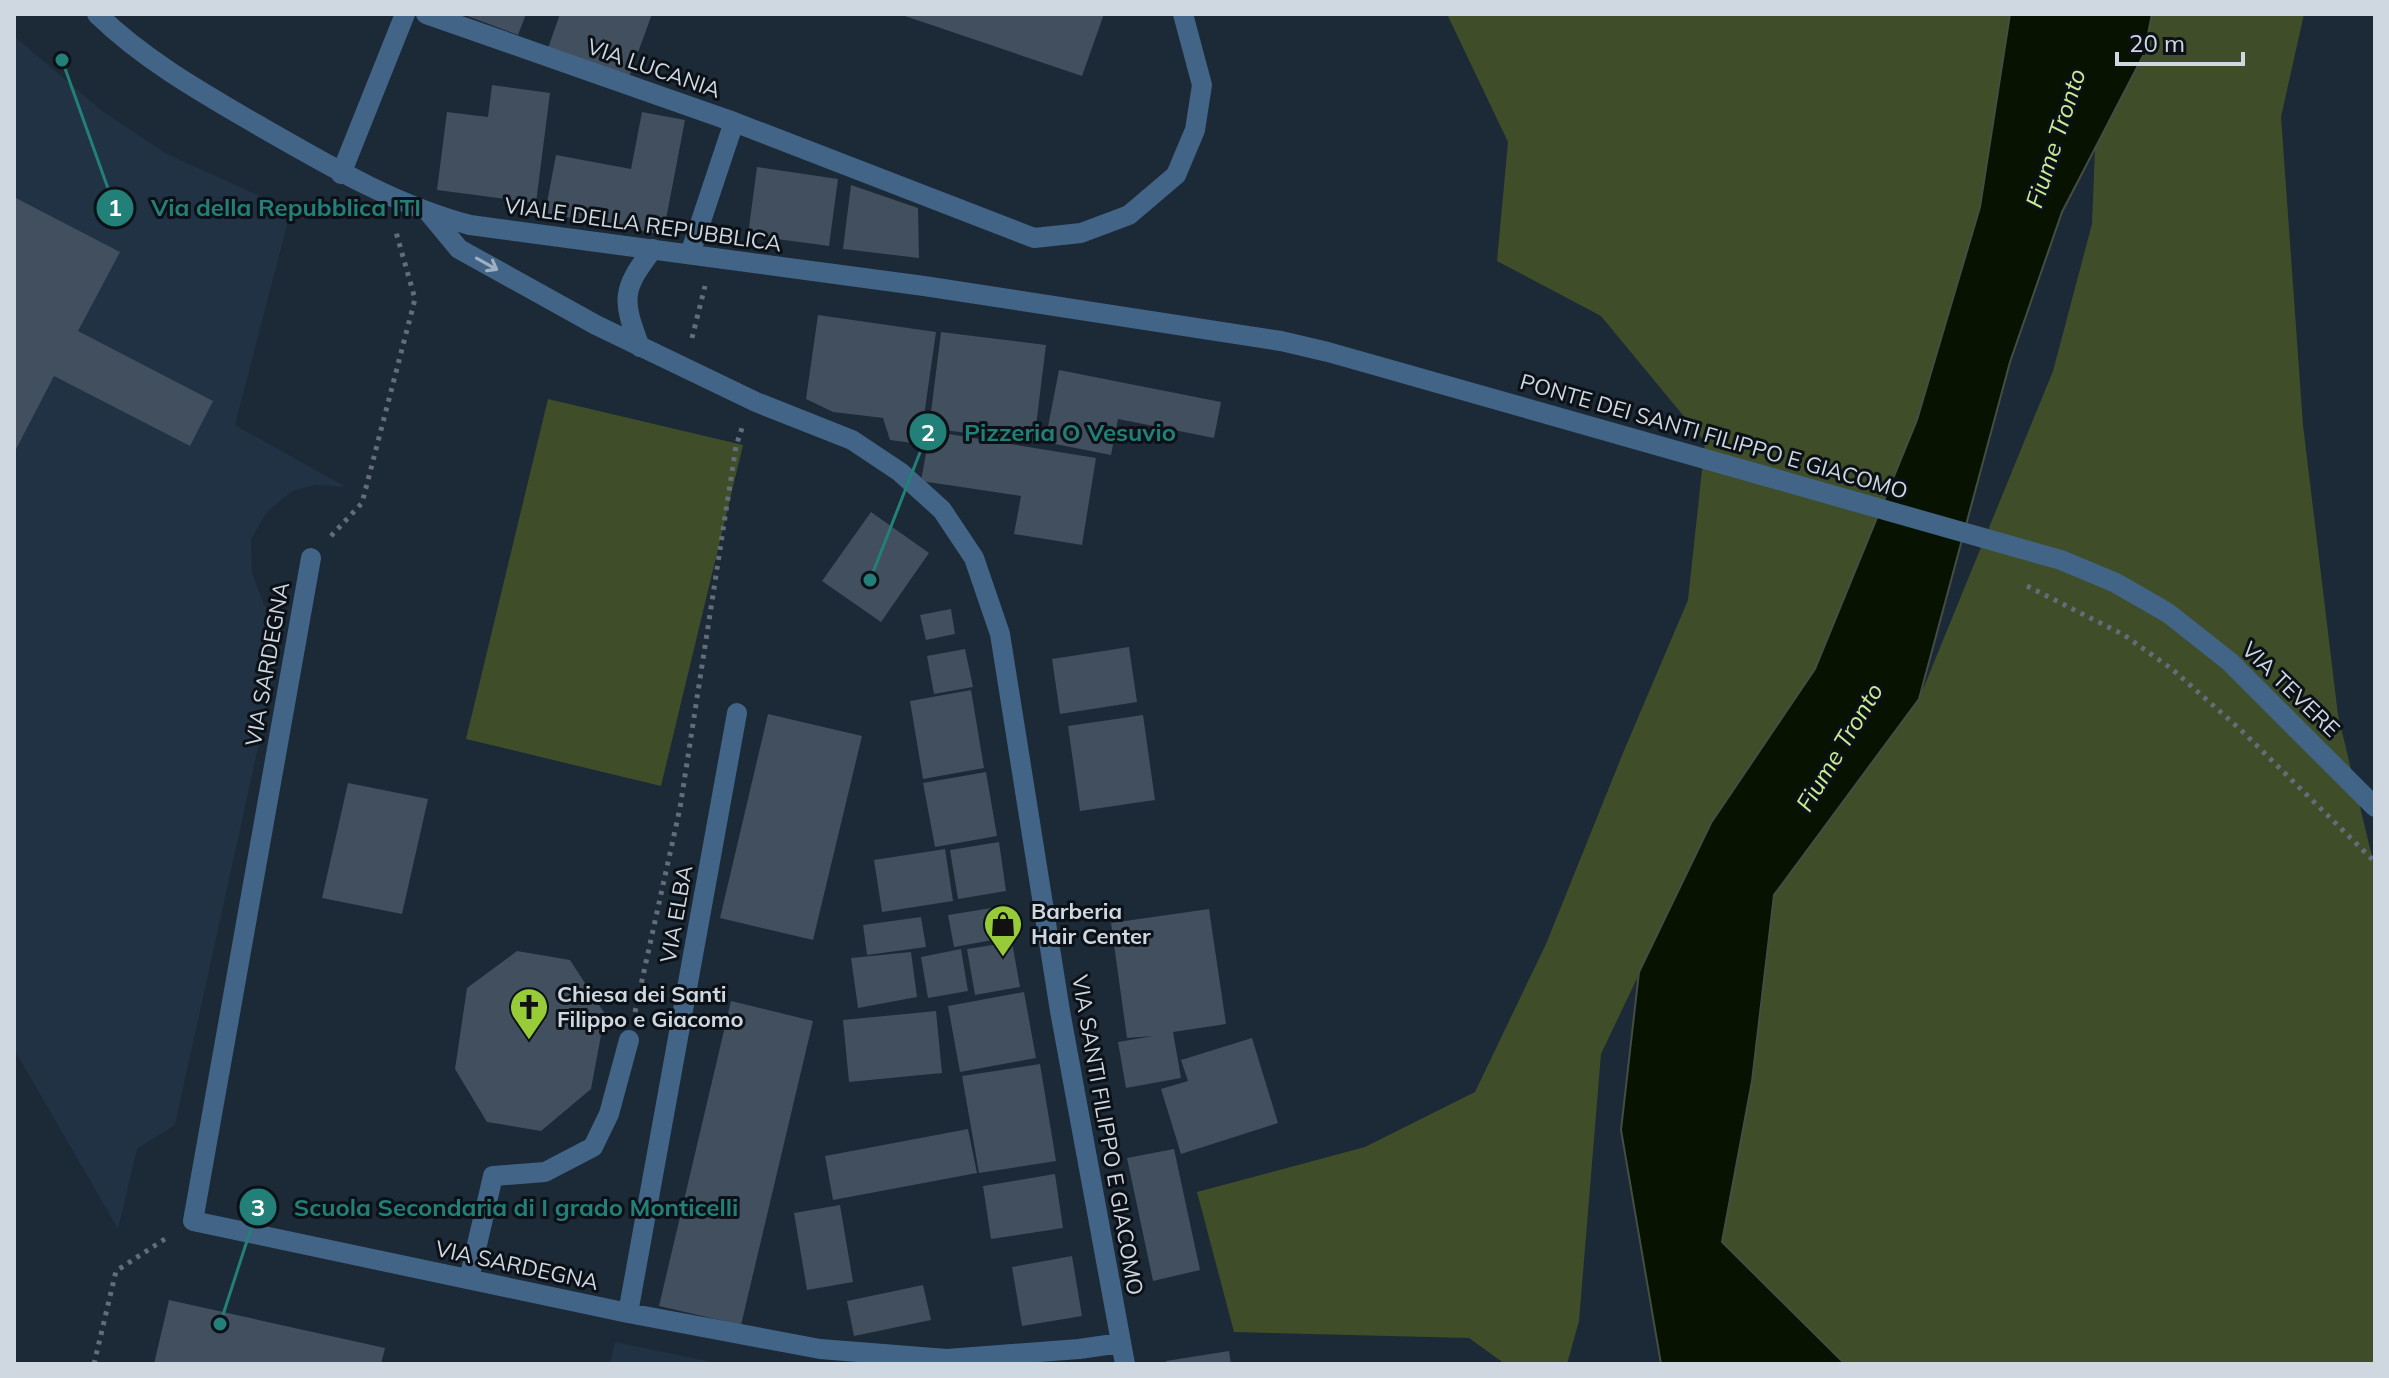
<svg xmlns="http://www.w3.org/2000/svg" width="2389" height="1378" viewBox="0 0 2389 1378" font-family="Mulish,sans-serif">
	<rect width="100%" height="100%" fill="#1c2936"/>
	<path fill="#203244" d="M14,36l87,74 66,44 124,56 -56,215 111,62 -31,-2 -23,6 -25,21 -16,27 1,34 12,32 21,20 -110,500 -38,24 -19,80 -104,-180z
		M615,1342l106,22h-111z"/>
	<path fill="#3f4e28" d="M1447,14h563l-30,193 -63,213 -102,249 -104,154 -110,231 -22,267 -12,43h-62l-36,-26 -235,-6 -37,-140 168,-45 110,-55 71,-148 77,-191 65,-153 17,-158 -104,-126 -104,-55 11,-119z
		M2152,14h152l-23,103 22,308 35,290 37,154v495h-530l-123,-122 30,-161 22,-186 145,-196 134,-328 39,-147 3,-75 49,-95z
		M548,399l195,46 -82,341 -195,-47z"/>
	<path fill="#081200" stroke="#444d43" stroke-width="2" d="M2010,14h142l-8,40 -82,158 -52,150 -91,337 -145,196 -22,186 -30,161 123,122h-184l-40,-234 18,-158 72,-149 104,-154 102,-249 63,-213z"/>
	<path fill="#414f5e" d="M462,14h64l-8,21z
		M560,14h92l-24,66 -81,-29z
		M899,14h205l-22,62z
		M492,85l58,8 -14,110 -99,-13 10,-78 41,5z
		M642,112l43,8 -22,115 -118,-22 11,-58 75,14z
		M757,167l81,12 -9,67 -81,-11z
		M851,185l67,23 1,50 -76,-9z
		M14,197l106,55 -42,79 135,70 -23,45 -136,-70 -40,77z
		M818,315l118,17 -16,112 -30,-4 -7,-22 -50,-6 -27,-13z
		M941,332l105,13 -12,97 -105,-14z
		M1059,370l162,32 -7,36 -96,-19 -7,36 -66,-13z
		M930,431l166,27 -14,87 -68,-11 7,-38 -100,-15z
		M871,512l58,41 -48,69 -59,-41z
		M951,609l4,25 -29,6 -6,-25z
		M1129,647l8,55 -77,12 -8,-55z
		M965,649l8,38 -39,7 -7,-38z
		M971,690l13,78 -61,11 -13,-78z
		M768,714l94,22 -49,204 -93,-22z
		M1143,715l12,85 -75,11 -12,-85z
		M986,772l11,64 -62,11 -12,-64z
		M348,783l80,16 -26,115 -80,-16z
		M999,842l7,49 -48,8 -8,-49z
		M945,849l8,52 -71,11 -8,-52z
		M998,907l6,31 -50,9 -6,-32z
		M1209,909l17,115 -53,8 8,46 -55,10 -8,-46 35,-6 -26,2 -16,-115z
		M921,917l5,30 -59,8 -4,-30z
		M1012,942l8,45 -45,8 -8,-46z
		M961,949l7,42 -40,7 -7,-41z
		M517,951l53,9 35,54 -14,75 -50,42 -54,-9 -32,-53 12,-81z
		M911,952l6,45 -59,11 -7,-50z
		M1024,992l12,66 -76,14 -12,-66z
		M731,1001l82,20 -72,304 -82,-19z
		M936,1011l6,62 -93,9 -6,-62z
		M1252,1038l26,85 -97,31 -20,-65 27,-8 -7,-21z
		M1040,1064l16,97 -77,12 -17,-97z
		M968,1129l9,44 -144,27 -8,-44z
		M1174,1149l26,121 -47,11 -26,-123z
		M1055,1174l8,54 -72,11 -8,-53z
		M840,1205l13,77 -46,8 -13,-77z
		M1072,1256l10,60 -60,10 -10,-59z
		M923,1285l8,35 -77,16 -7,-35z
		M169,1300l216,48 -4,16h-227z
		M1229,1351l2,13h-64l-1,-3z"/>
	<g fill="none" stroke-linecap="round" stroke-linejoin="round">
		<path stroke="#626d79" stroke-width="5" stroke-dasharray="4 6" stroke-linecap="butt" d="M692,338l13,-52
			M331,536l31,-33 53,-204 -19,-67
			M2027,586l97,49 48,34 70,62 133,131
			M635,1012l45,-204 56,-362 6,-18
			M94,1364l22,-93 52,-34"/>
		<path stroke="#416487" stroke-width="20" d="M97,14c46,45 104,78 159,110 70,40 136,80 214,101l454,61 357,55 47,11 733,208 55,23 52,30 62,49 145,145
			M426,14l308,108 -44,132
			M734,122l300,116 47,-5 48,-18 47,-40 19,-45 7,-45 -19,-71
			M341,174l64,-160
			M430,214l29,35 137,76 160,77 96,38 48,32 42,38 32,48 26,76 60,377 65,353
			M640,347c-18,-47 -19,-57 13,-98
			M311,558l-118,663 435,92 192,36 127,10 132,-10 42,-6
			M469,1279l24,-103 52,-4 48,-25 16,-33 20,-74
			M628,1313l109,-600"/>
	</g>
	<defs><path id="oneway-shaft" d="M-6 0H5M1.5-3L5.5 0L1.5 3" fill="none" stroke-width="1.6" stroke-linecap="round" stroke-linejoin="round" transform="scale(2)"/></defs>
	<use stroke="#9dafc1" href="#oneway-shaft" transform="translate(487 264) rotate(29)"/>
	<defs>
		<symbol id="shop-pin" viewBox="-11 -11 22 30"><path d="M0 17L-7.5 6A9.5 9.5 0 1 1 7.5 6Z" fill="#97cc38" stroke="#0c1117"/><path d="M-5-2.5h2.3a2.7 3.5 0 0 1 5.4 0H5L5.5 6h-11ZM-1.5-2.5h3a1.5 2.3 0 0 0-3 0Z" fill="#111"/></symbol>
		<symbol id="church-pin" viewBox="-11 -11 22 30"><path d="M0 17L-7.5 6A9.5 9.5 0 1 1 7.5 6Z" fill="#97cc38" stroke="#0c1117"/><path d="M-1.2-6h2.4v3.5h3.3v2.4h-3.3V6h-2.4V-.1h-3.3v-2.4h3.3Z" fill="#111"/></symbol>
	</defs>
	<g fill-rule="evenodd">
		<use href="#shop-pin" x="981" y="902" width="44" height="60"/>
		<use href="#church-pin" x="507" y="985" width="44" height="60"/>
	</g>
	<g text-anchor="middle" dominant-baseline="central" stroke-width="6" stroke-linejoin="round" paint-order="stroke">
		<g font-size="22" fill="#cfd7e0" stroke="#0c1117">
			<text transform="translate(654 68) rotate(19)">VIA LUCANIA</text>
			<text transform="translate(643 224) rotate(8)">VIALE DELLA REPUBBLICA</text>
			<text transform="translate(1714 436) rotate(16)">PONTE DEI SANTI FILIPPO E GIACOMO</text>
			<text transform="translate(267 664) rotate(-80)">VIA SARDEGNA</text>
			<text transform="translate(2291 689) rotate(44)">VIA TEVERE</text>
			<text transform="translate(676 914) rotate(-80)">VIA ELBA</text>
			<text transform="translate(1108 1135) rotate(80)">VIA SANTI FILIPPO E GIACOMO</text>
			<text transform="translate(517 1265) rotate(12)">VIA SARDEGNA</text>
		</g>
		<g font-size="22" font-weight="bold" fill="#cfd7e0" stroke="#0c1117" text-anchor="start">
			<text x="1031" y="911">Barberia<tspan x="1031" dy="25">Hair Center</tspan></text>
			<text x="557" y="994">Chiesa dei Santi<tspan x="557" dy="25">Filippo e Giacomo</tspan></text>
		</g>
		<g font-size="24" font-style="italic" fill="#c7ed92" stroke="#0c1117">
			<text transform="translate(2055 138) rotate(-72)">Fiume Tronto</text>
			<text transform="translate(1839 747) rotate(-59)">Fiume Tronto</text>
		</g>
	</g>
	<path fill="none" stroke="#228079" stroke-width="3" d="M62 60L115 208M870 580L928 432M220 1324L258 1207"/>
	<g fill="#228079" stroke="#0c1117" stroke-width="3">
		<circle cx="62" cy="60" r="8"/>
		<circle cx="870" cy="580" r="8"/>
		<circle cx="220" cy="1324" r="8"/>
		<circle cx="115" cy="208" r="20"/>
		<circle cx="928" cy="432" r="20"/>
		<circle cx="258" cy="1207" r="20"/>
	</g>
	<g font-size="24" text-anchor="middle" font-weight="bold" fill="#fff">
		<text x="115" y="216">1</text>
		<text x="928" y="441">2</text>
		<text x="258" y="1216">3</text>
	</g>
	<g font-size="24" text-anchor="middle" font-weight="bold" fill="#228079" stroke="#0c1117" stroke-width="6" stroke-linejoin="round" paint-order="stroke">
		<text x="286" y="216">Via della Repubblica ITI</text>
		<text x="1070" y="441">Pizzeria O Vesuvio</text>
		<text x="516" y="1216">Scuola Secondaria di I grado Monticelli</text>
	</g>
	<rect width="2389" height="1378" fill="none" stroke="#cfd7e0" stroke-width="32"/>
	<path d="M2117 52v12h126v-12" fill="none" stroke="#cfd7e0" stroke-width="4"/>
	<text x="2129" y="52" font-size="24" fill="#cfd7e0" stroke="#0c1117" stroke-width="6" paint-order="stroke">20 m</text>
</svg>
